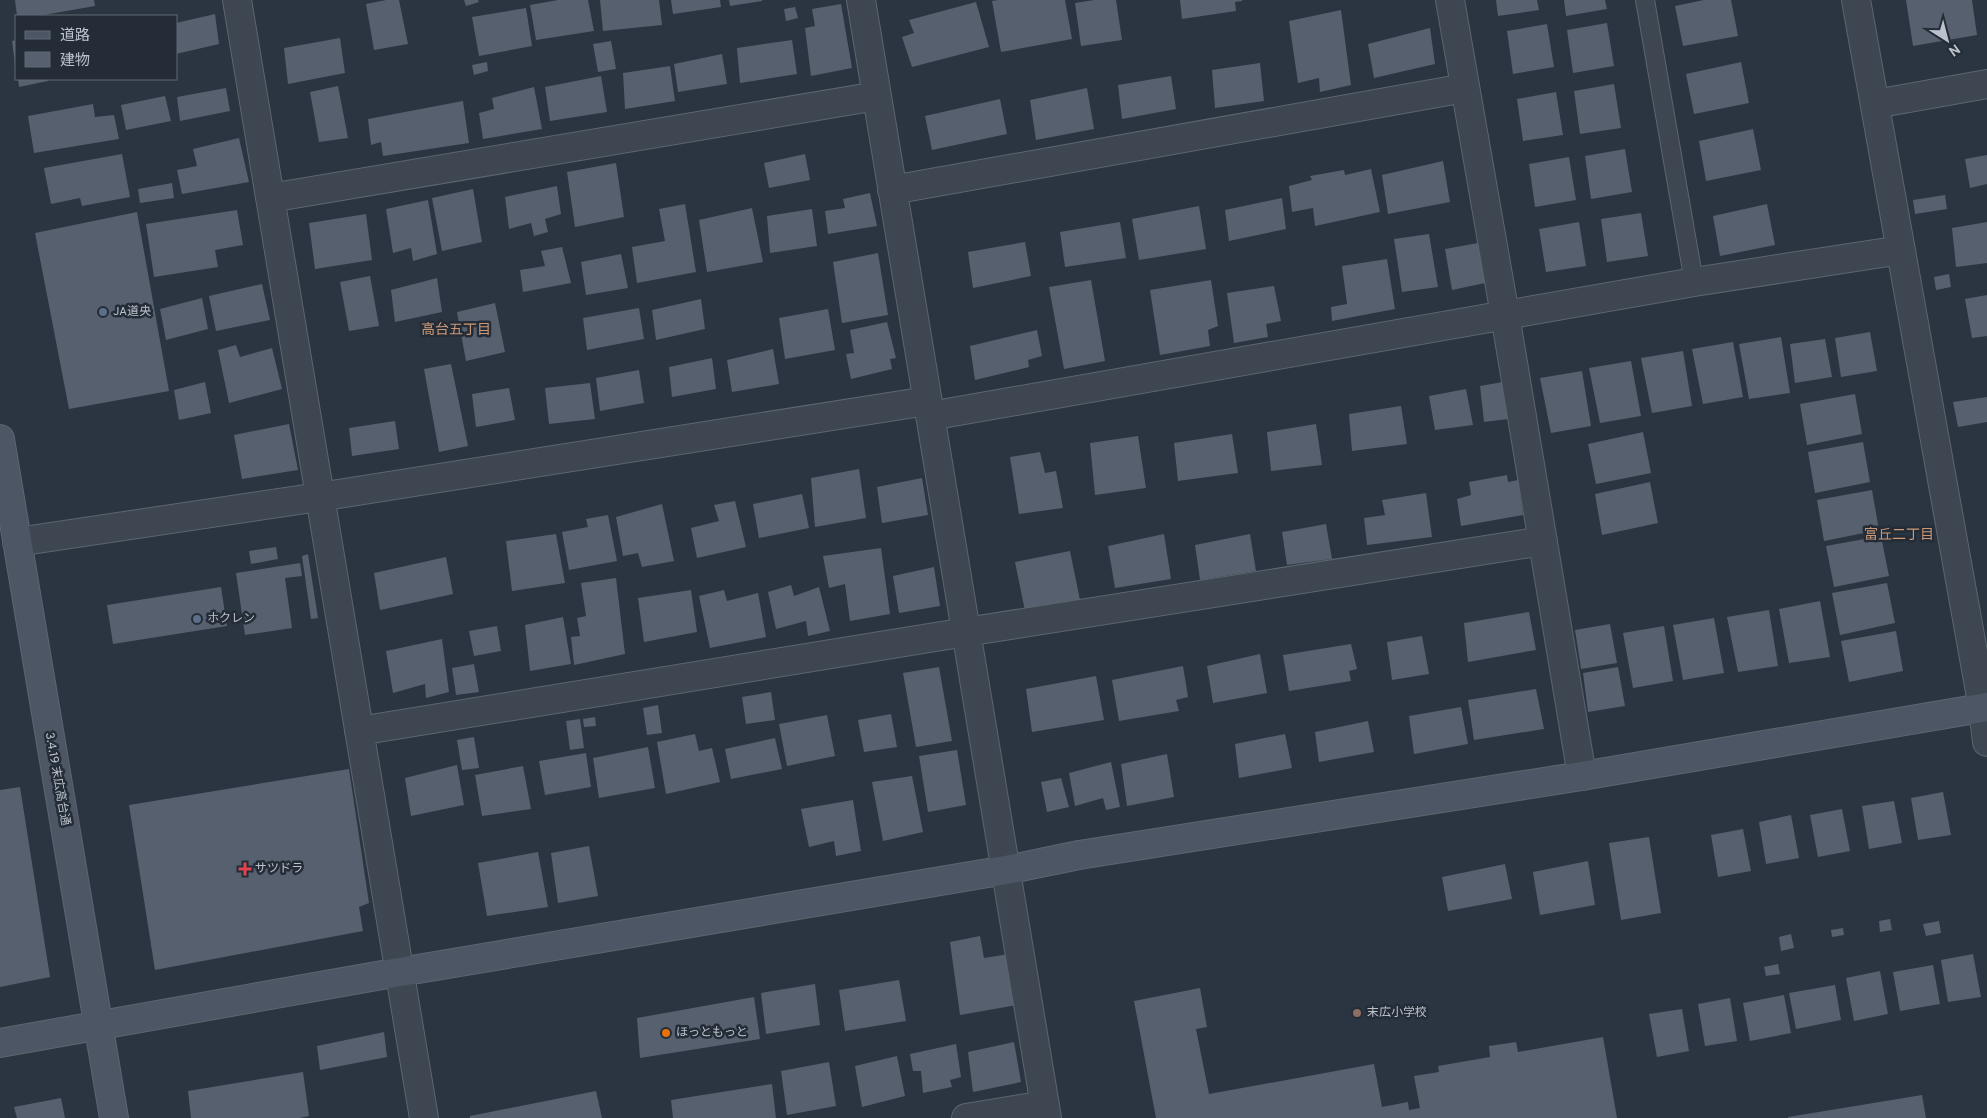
<svg xmlns="http://www.w3.org/2000/svg" width="1987" height="1118" viewBox="0 0 1987 1118" font-family="Overpass,'Noto Sans JP',sans-serif">
	<rect width="100%" height="100%" fill="#2a3541"/>
	<path fill="#56606e" d="M15,0h79l1,6 -57,10h-21z
		M386,0h13l9,44 -34,6 -8,-46z
		M464,0h14l1,2 -13,4z
		M558,0h30l6,31 -58,9 -6,-35z
		M600,0h59l3,25 -59,6z
		M671,0h49l1,7 -48,7z
		M729,0h33v1l-32,5z
		M998,0h67l7,39 -71,13 -9,-51z
		M1094,0h22l6,40 -41,6 -6,-43z
		M1180,0h62v1l-7,1 1,9 -54,8z
		M1496,0h41l2,10 -41,6z
		M1564,0h41l2,9 -41,7z
		M1704,0h27l7,36 -55,10 -8,-40z
		M1906,0h66l5,35 -64,11z
		M976,2l13,45 -77,20 -10,-30 12,-4 -5,-13z
		M841,4l11,64 -41,8 -6,-48 10,-2 -3,-17z
		M795,7l3,11 -12,3 -2,-12z
		M526,8l6,38 -53,10 -7,-39z
		M1341,10l10,75 -31,7 -1,-14 -21,5 -9,-62z
		M215,14l4,30 -43,10v-31z
		M1607,23l7,43 -41,7 -6,-43z
		M1547,24l7,43 -41,7 -6,-43z
		M1430,28l5,36 -61,14 -6,-34z
		M340,38l5,35 -57,11 -4,-36z
		M16,40v24h-1l-3,-23z
		M792,40l5,34 -57,9 -3,-35z
		M611,41l5,28 -18,3 -5,-28z
		M722,54l5,30 -49,8 -4,-28z
		M487,62l1,9 -14,4 -2,-10z
		M1741,62l8,41 -55,11 -8,-40z
		M1260,63l4,38 -49,7 -3,-38z
		M670,66l5,35 -50,8 -2,-36z
		M601,76l6,36 -57,9 -5,-34z
		M1171,76l5,33 -54,10 -4,-34z
		M18,79h30v2l-29,6z
		M1614,84l7,44 -41,6 -6,-43z
		M338,86l10,52 -29,4 -9,-50z
		M534,87l8,42 -59,10 -4,-26 15,-4 -2,-11z
		M226,88l4,23 -50,10 -3,-24z
		M1087,88l7,41 -58,11 -6,-40z
		M1556,92l7,43 -40,6 -6,-42z
		M165,96l6,25 -45,9 -5,-25z
		M1000,99l7,35 -75,16 -7,-34z
		M463,101l6,42 -86,13 -2,-14 -10,3 -3,-26z
		M93,104l2,13 19,-2 5,24 -85,14 -6,-37z
		M1753,129l8,41 -55,11 -7,-40z
		M239,138l10,44 -67,12 -5,-24 20,-4 -4,-17z
		M1625,149l7,43 -41,7 -6,-43z
		M122,154l8,43 -48,9 -2,-8 -29,6 -7,-36z
		M805,154l5,26 -41,8 -5,-25z
		M1987,155v29l-17,4 -5,-29z
		M1569,157l7,43 -41,7 -6,-43z
		M1443,161l7,41 -62,12 -6,-39z
		M616,163l8,54 -49,10 -8,-55z
		M1371,169l9,43 -65,14 -2,-18 -21,4 -3,-26 23,-6 -2,-4 34,-6 1,5z
		M172,183l2,15 -34,5 -2,-14z
		M557,186l4,28 -16,5 3,13 -14,4 -3,-13 -22,6 -4,-32z
		M473,189l9,53 -40,9 -10,-53z
		M870,193l7,33 -49,8 -3,-23 20,-3 -2,-9z
		M1945,195l2,14 -32,5 -2,-14z
		M1282,198l4,31 -57,12 -4,-31z
		M428,200l9,54 -24,7 -2,-13 -18,5 -7,-44z
		M685,204l11,68 -59,11 -5,-36 33,-6 -6,-32z
		M1767,204l8,41 -55,11 -7,-40z
		M1199,206l7,43 -67,11 -7,-41z
		M752,208l11,54 -56,10 -8,-52z
		M812,209l5,37 -47,7 -3,-37z
		M237,210l6,35 -28,5 3,17 -64,10 -8,-53z
		M137,212l32,179 -100,18 -34,-176z
		M1641,213l7,43 -41,6 -6,-43z
		M366,214l6,46 -57,9 -6,-46z
		M1120,222l6,36 -61,9 -5,-35z
		M1579,222l7,44 -40,6 -7,-43z
		M1987,222v41l-31,4 -4,-39z
		M1429,234l9,53 -36,5 -8,-53z
		M1025,242l6,34 -58,12 -5,-36z
		M1478,243l7,40 -33,7 -7,-41z
		M562,247l9,36 -48,9 -3,-22 25,-4 -4,-15z
		M878,253l10,62 -46,8 -9,-61z
		M621,254l7,34 -42,7 -5,-33z
		M1387,259l8,50 -63,12 -1,-14 16,-3 -5,-38z
		M1949,274l2,13 -15,3 -2,-13z
		M370,276l9,50 -30,5 -9,-49z
		M437,278l5,34 -47,10 -4,-32z
		M1091,280l14,81 -41,8 -15,-82z
		M1211,280l7,46 -10,4 2,16 -50,9 -10,-65z
		M262,284l8,36 -54,11 -7,-35z
		M1274,286l7,35 -15,3 2,13 -34,6 -7,-50z
		M1987,295v41l-15,2 -7,-39z
		M202,298l6,31 -42,11 -6,-31z
		M701,299l4,30 -49,11 -4,-30z
		M495,303l10,49 -39,9 -9,-49z
		M639,308l5,31 -57,11 -4,-32z
		M828,309l7,41 -50,9 -6,-41z
		M887,322l9,36 -6,1 2,10 -41,10 -5,-25 8,-1 -4,-23z
		M1037,330l5,26 -14,4 1,7 -54,13 -5,-34z
		M1870,332l7,39 -36,6 -6,-39z
		M1781,337l9,56 -41,6 -10,-55z
		M1825,339l7,38 -37,6 -5,-39z
		M1733,342l10,55 -40,7 -11,-55z
		M236,345l4,12 32,-9 10,41 -53,14 -11,-53z
		M773,349l6,35 -47,8 -5,-32z
		M1683,351l9,55 -40,7 -11,-55z
		M712,358l4,31 -44,8 -3,-30z
		M1631,361l10,55 -41,7 -11,-55z
		M451,364l17,82 -29,6 -15,-83z
		M639,370l5,33 -44,8 -4,-33z
		M1582,371l9,55 -40,7 -11,-55z
		M205,382l6,31 -32,7 -5,-30z
		M1503,382l6,37 -25,3 -4,-36z
		M590,383l5,36 -46,5 -4,-36z
		M509,388l6,32 -39,7 -4,-33z
		M1466,389l7,36 -38,5 -6,-34z
		M1855,394l7,40 -55,11 -7,-41z
		M1987,397v25l-29,5 -5,-25z
		M1401,406l6,38 -55,7 -3,-37z
		M395,421l4,28 -47,7 -3,-28z
		M289,424l9,46 -56,9 -8,-44z
		M1316,424l6,41 -51,6 -4,-39z
		M1643,432l8,41 -55,11 -8,-40z
		M1232,434l6,39 -60,8 -4,-38z
		M1138,436l8,52 -51,7 -5,-52z
		M1863,442l7,40 -55,11 -7,-41z
		M1040,452l5,21 11,-2 7,37 -44,6 -9,-57z
		M859,469l7,49 -51,9 -4,-49z
		M1507,475l1,7 10,-2 5,35 -62,11 -4,-27 14,-4 -2,-13z
		M922,478l6,37 -46,8 -5,-36z
		M1650,482l8,41 -56,12 -7,-41z
		M1872,490l7,40 -55,11 -7,-41z
		M1426,493l6,44 -65,8 -3,-27 21,-3 -3,-15z
		M802,494l7,34 -50,10 -6,-34z
		M735,501l11,46 -49,11 -6,-30 28,-7 -5,-16z
		M662,504l12,57 -32,6 -4,-14 -15,3 -7,-39z
		M608,515l9,46 -48,9 -7,-38 26,-5 -2,-8z
		M1326,524l6,35 -45,6 -5,-33z
		M556,534l9,49 -53,8 -6,-50z
		M1164,534l7,45 -56,9 -7,-42z
		M1250,534l6,37 -56,9 -5,-35z
		M1881,536l8,40 -55,11 -8,-41z
		M276,547l2,12 -27,5 -2,-13z
		M881,548l9,66 -40,7 -5,-37 -16,4 -6,-32z
		M1070,551l10,49 -55,11 -10,-49z
		M308,554l10,64 -7,1 -9,-63z
		M446,557l7,37 -73,16 -6,-37z
		M300,563l2,13 -17,2 7,50 -47,7 -9,-62z
		M934,567l6,39 -41,7 -6,-37z
		M616,578l9,76 -51,11 -3,-28 9,-1 -3,-18 9,-2 -5,-33z
		M1887,583l8,40 -55,12 -8,-42z
		M791,585l3,11 25,-9 11,44 -22,5 -2,-15 -30,8 -8,-37z
		M221,587l6,39 -114,18 -6,-39z
		M691,590l6,42 -53,10 -6,-44z
		M724,590l3,11 31,-8 8,44 -56,11 -11,-52z
		M1820,601l10,56 -41,6 -10,-54z
		M1769,610l9,56 -40,6 -11,-55z
		M1529,612l7,38 -68,12 -4,-39z
		M563,617l8,47 -41,7 -5,-46z
		M1714,618l10,55 -41,7 -10,-55z
		M1610,624l7,39 -36,6 -6,-39z
		M497,626l4,25 -27,5 -5,-25z
		M1664,626l9,55 -40,7 -10,-55z
		M1896,631l7,40 -54,11 -8,-41z
		M1422,636l7,38 -37,6 -5,-38z
		M442,639l7,53 -23,6 -1,-14 -32,9 -7,-42z
		M1351,644l6,25 -8,2 2,10 -62,10 -6,-36z
		M1260,654l7,39 -54,10 -6,-37z
		M474,664l5,28 -23,3 -4,-27z
		M1183,666l5,31 -12,3 3,11 -60,10 -7,-41z
		M939,667l13,74 -36,6 -13,-74z
		M1618,667l7,39 -37,6 -5,-39z
		M1096,676l8,44 -72,12 -6,-43z
		M1536,689l8,40 -70,11 -6,-40z
		M771,692l4,28 -29,4 -4,-27z
		M658,705l4,28 -15,2 -4,-27z
		M1461,707l7,37 -54,10 -5,-38z
		M891,714l6,33 -33,5 -6,-32z
		M827,715l8,41 -48,10 -8,-42z
		M595,717l1,9 -12,1 -1,-8z
		M580,719l4,29 -14,2 -4,-29z
		M1368,721l6,31 -55,10 -4,-30z
		M695,734l4,17 13,-3 8,34 -54,12 -9,-52z
		M1285,734l7,34 -53,10 -4,-34z
		M474,737l5,31 -17,2 -5,-30z
		M775,738l7,31 -51,10 -6,-30z
		M648,747l7,41 -56,10 -6,-40z
		M957,750l9,55 -38,7 -9,-56z
		M586,753l5,34 -46,8 -6,-34z
		M1167,754l7,43 -47,9 -6,-42z
		M1111,762l9,45 -14,3 -3,-12 -28,8 -6,-33z
		M457,765l7,40 -53,11 -6,-38z
		M523,766l8,43 -49,7 -7,-41z
		M349,769l20,134 -10,4 4,24 -208,39 -26,-165z
		M912,776l11,56 -40,9 -11,-59z
		M1061,778l8,29 -22,5 -6,-30z
		M20,787l30,190 -50,10v-197z
		M1943,792l8,43 -33,5 -7,-42z
		M853,800l8,51 -25,5 -2,-15 -25,6 -8,-38z
		M1894,801l8,42 -33,6 -7,-43z
		M1842,809l8,42 -32,6 -8,-42z
		M1791,815l8,43 -33,6 -7,-42z
		M1743,829l8,42 -33,6 -7,-42z
		M1649,837l12,76 -40,7 -12,-77z
		M589,846l9,50 -40,7 -7,-50z
		M538,852l10,55 -61,9 -9,-53z
		M1588,861l7,44 -55,10 -7,-43z
		M1505,864l7,35 -64,12 -6,-34z
		M1890,919l2,11 -12,2 -1,-11z
		M1939,921l2,12 -15,3 -3,-12z
		M1843,928l1,7 -12,2 -1,-7z
		M1791,934l3,14 -13,3 -2,-14z
		M980,936l4,22 25,-4 8,51 -57,10 -10,-73z
		M1973,954l8,43 -33,5 -7,-42z
		M1778,964l2,10 -14,2 -2,-9z
		M1933,965l7,39 -40,7 -7,-39z
		M1880,971l8,43 -34,7 -8,-43z
		M899,980l7,41 -61,10 -6,-41z
		M815,984l5,41 -54,9 -5,-41z
		M1835,985l6,35 -45,9 -7,-36z
		M1200,988l7,39 -11,2 13,65 165,-30 8,43 26,-5 1,8 11,-2 -6,-32 25,-4 -1,-6 52,-9 -1,-11 27,-4 2,10 85,-15 14,81h-461l-22,-117z
		M1784,995l7,38 -41,8 -7,-38z
		M754,997l6,42 -120,19 -3,-40z
		M1730,998l7,43 -32,5 -7,-42z
		M1682,1009l7,42 -32,6 -8,-43z
		M384,1032l3,25 -67,13 -3,-24z
		M1014,1042l7,40 -48,10 -5,-40z
		M956,1044l5,33 -11,3 2,7 -29,6 -2,-22h-8l-3,-17z
		M897,1056l8,40 -43,11 -7,-41z
		M829,1062l7,44 -49,9 -6,-44z
		M303,1072l6,44 -9,2h-109l-3,-27z
		M772,1084l4,34h-103l-2,-18z
		M596,1091l6,27h-132v-2z
		M1922,1095l4,23h-138v-1z
		M61,1098l4,20h-48l-3,-11z"/>
	<g fill="none" stroke-linecap="round" stroke-linejoin="round">
		<defs>
			<path id="lane" d="M1645,0l49,282"/>
			<path id="street" d="M237,0l187,1118
				M861,0l186,1118
				M1450,0l55,315 77,461
				M1856,0l127,708 4,34
				M1875,104l112,-20
				M892,190l573,-102
				M270,198l607,-102
				M930,416l764,-134 207,-32
				M17,542l302,-45 608,-96
				M359,731l607,-99 577,-91
				M966,1118l79,-13"/>
			<path id="secondary" d="M0,439l114,679
				M0,1043l388,-69 618,-104 73,-15 503,-79 405,-69"/>
		</defs>
		<use href="#lane" stroke="#5d656f" stroke-width="20"/>
		<use href="#street" stroke="#5d656f" stroke-width="30"/>
		<use href="#secondary" stroke="#5d656f" stroke-width="30"/>
		<use href="#lane" stroke="#3e4751" stroke-width="18"/>
		<use href="#street" stroke="#3e4751" stroke-width="28"/>
		<use href="#secondary" stroke="#4d5664" stroke-width="28"/>
	</g>
	<g fill="#5c6f8a" stroke="#232c37" stroke-width="2">
		<circle cx="103" cy="312" r="5"/>
		<circle cx="197" cy="619" r="5"/>
	</g>
	<path fill="#e0444e" stroke="#232c37" stroke-width="2" d="M242.5 861.5h5v5h5v5h-5v5h-5v-5h-5v-5h5z"/>
	<circle fill="#8d6e63" stroke="#232c37" stroke-width="2" cx="1357" cy="1013" r="5"/>
	<circle fill="#e8710a" stroke="#232c37" stroke-width="2" cx="666" cy="1033" r="5"/>
	<g text-anchor="middle" dominant-baseline="central" stroke-width="5" stroke-linejoin="round" paint-order="stroke">
		<g font-size="12" fill="#bcc2cb" stroke="#232c37" text-anchor="start">
			<text x="113" y="312">JA道央</text>
			<text x="207" y="619">ホクレン</text>
			<text x="255" y="869">サツドラ</text>
			<text x="1367" y="1013">末広小学校</text>
			<text x="676" y="1033">ほっともっと</text>
		</g>
		<g font-size="12" fill="#bcc2cb" stroke="#232c37">
			<text transform="translate(57 779) rotate(80)">3.4.19 末広高台通</text>
		</g>
		<g font-size="14" fill="#cc9876" stroke="#232c37">
			<text x="456" y="330">高台五丁目</text>
			<text x="1899" y="535">富丘二丁目</text>
		</g>
	</g>
	<rect x="15" y="15" width="162" height="65" fill="#232c37" stroke="#606872"/>
	<rect x="25" y="31" width="25" height="8" fill="#4d5664" stroke="#606872"/>
	<text x="60" y="40" font-size="15" fill="#bcc2cb">道路</text>
	<rect x="25" y="52" width="25" height="15" fill="#56606e" stroke="#606872"/>
	<text x="60" y="65" font-size="15" fill="#bcc2cb">建物</text>
	<g transform="translate(1947 40) rotate(144)" stroke="#232c37" stroke-width="4" paint-order="stroke">
	<path d="M0-4L9 19L0 12L-9 19Z" fill="#bcc2cb"/>
	<text y="-8" font-size="14" font-weight="bold" text-anchor="middle" fill="#bcc2cb">N</text>
	</g>
</svg>
